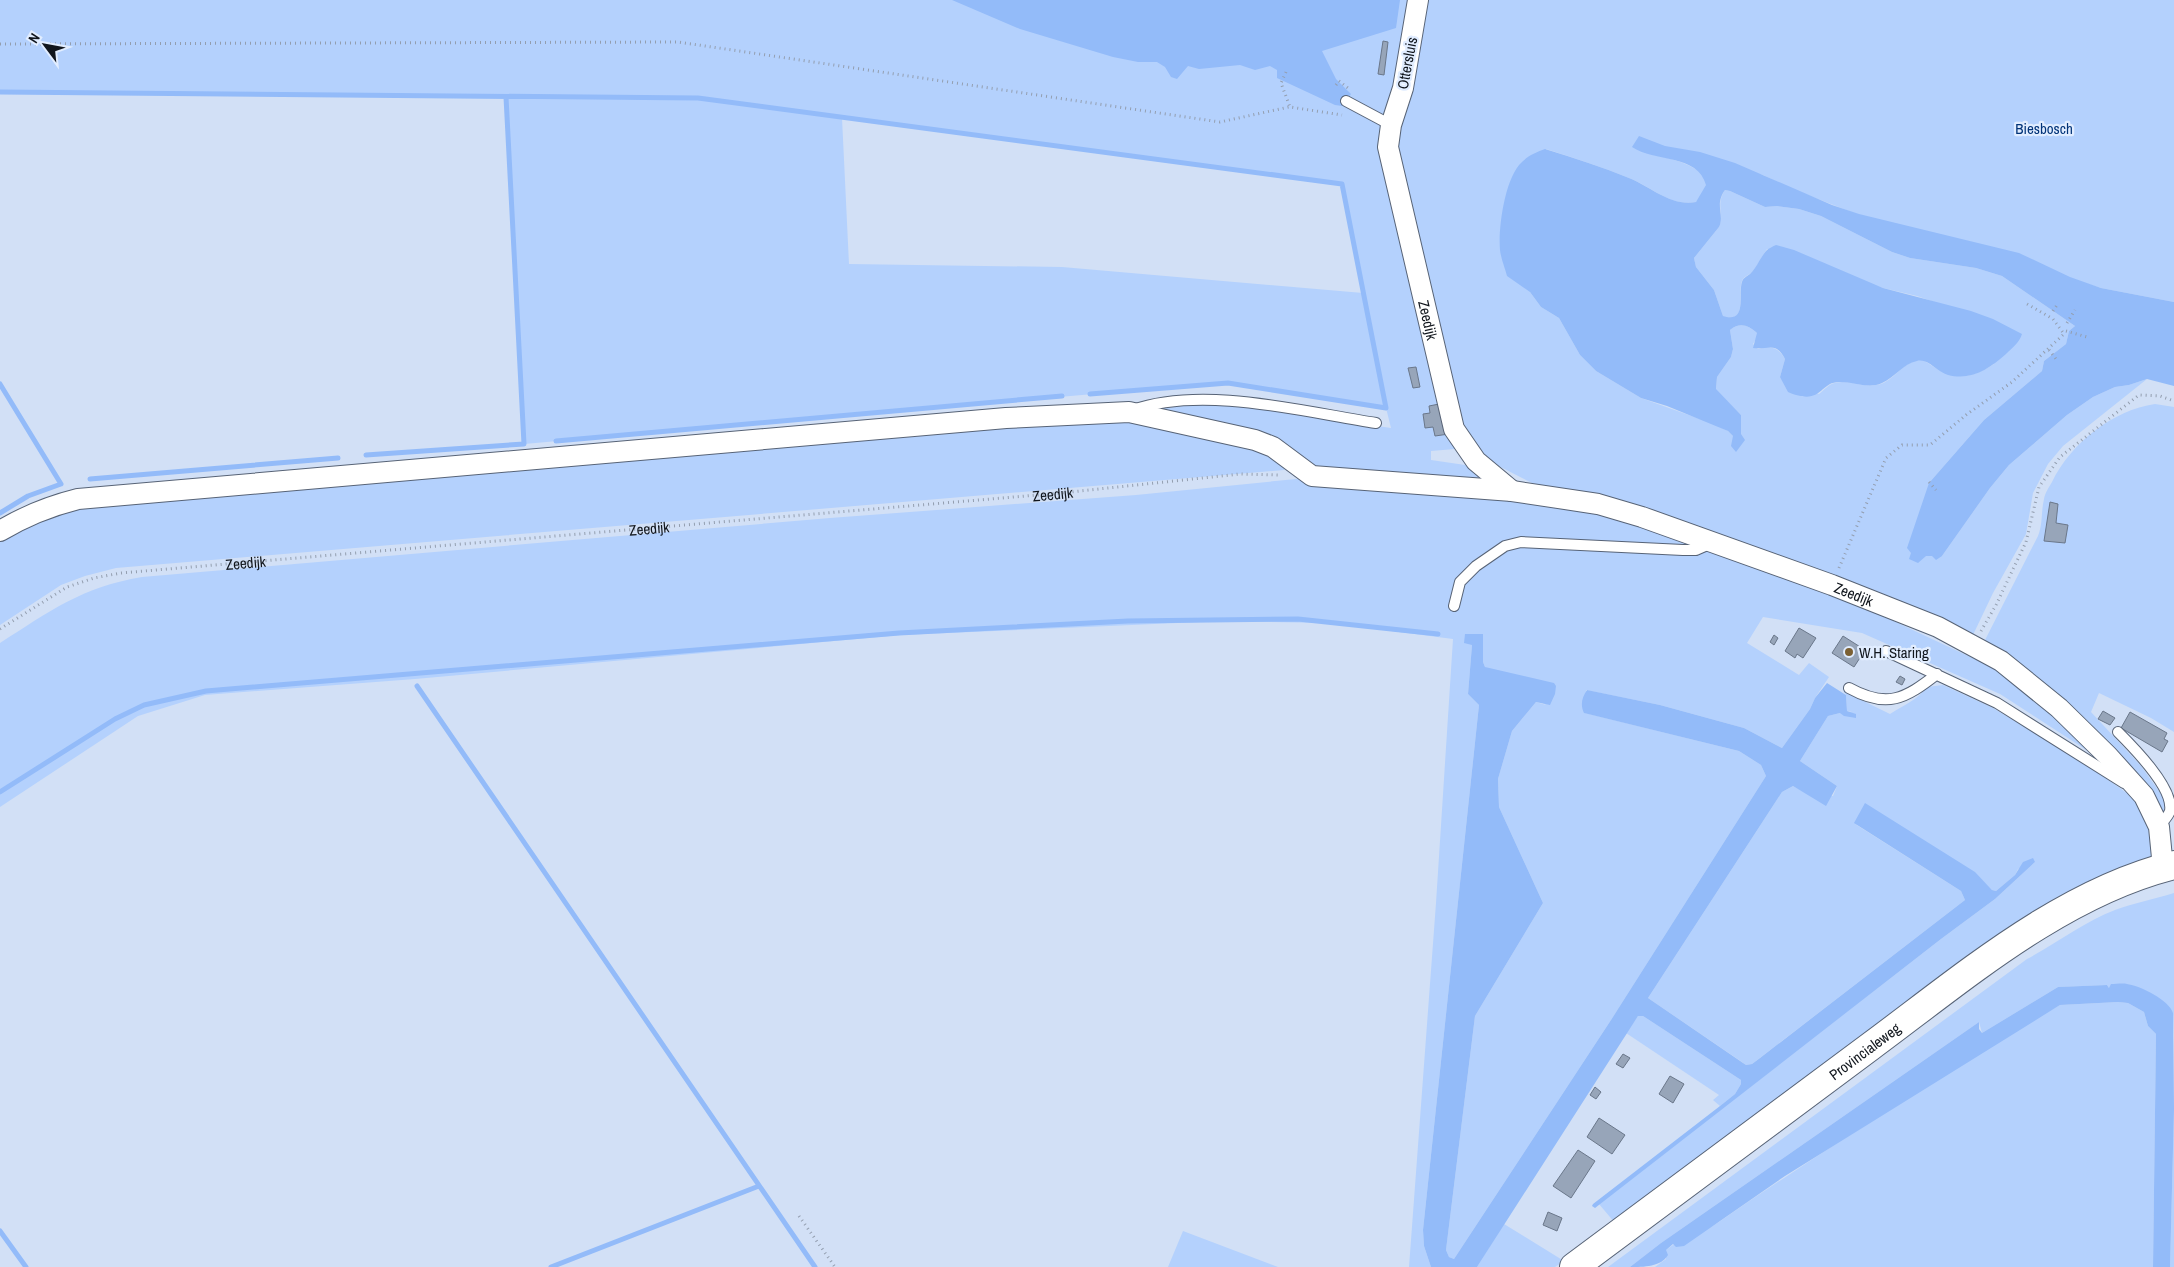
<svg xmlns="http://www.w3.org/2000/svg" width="2174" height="1267" viewBox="0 0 2174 1267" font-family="'Archivo Narrow',sans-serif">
	<rect width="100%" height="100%" fill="#d2e0f6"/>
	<path fill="#b4d1fd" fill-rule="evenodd" d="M0,0h2174v302l-73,-14 -199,-62 -43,-11 -64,-25 -32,-15 -125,-23c16,3 70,11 68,33 0,7 -6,13 -10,17 -25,5 -44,-15 -67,-24 -27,-11 -55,-20 -83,-29l-16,143 11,15 18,11 21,37 16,16 45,27 73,26 14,7 5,5 8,-2v-19l-25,-25 1,-13 14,-20 2,-8 -3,-19c10,-8 18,-5 27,3l1,3 -5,8 5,5c13,-3 20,-2 27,10l-5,18 39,17c5,-4 10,-10 16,-11 13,-4 30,6 46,1 14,-5 23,-23 39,-24 5,0 9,4 14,7 22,14 38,11 60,-3l-51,-59 -26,-9 -34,-8 -116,-39c-5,7 -9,16 -15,23 -3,3 -7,4 -9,7 -7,10 7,46 -20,37l-9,-26 -18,-23 -2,-9 25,-31c6,-12 -4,-22 6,-37l5,1 35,16 12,-1 22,3 22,7 71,36 18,6 66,10 26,8 73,50 -6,5 -3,13 -22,17 -2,10 -58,49 -55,63 -3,73h16l48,-68 19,-23 58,-50 26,-18 22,-10 14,-2 18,-6 -84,67 -15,18 -15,29 -7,41 -33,59 -21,44 -359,-134 -81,-20 -47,-24 -20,-29 -77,-311 49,264 18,66 -24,2v9l41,6 7,8 -1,7 -155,-11 -174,-60 52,-6 34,1 156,23 -5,-20 -158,-25 -31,2 -673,59 -18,-347 -506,-5zM842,118l500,66 21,109 -301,-26 -213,-3z
		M2155,404l19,3v325l-23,-14 -52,-25 -8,19 50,54 25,35 -3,13 -179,-172 54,-106c5,-12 3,-25 6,-37 1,-6 5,-12 8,-17 19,-39 61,-72 103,-78z
		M1091,416h27l143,32 25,20 -2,2 -1168,98 -31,8 -24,9 -61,40v-85l22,-14 69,-24 856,-68z
		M1296,479l108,7 157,17 132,39 190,74 115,54 28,20 79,72 -105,-68 -138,-61 -99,-16 -16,26 52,32 10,-12 20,14 -14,21 -5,11 -28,39 -38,-20 -84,-23 -74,-15 -1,23 154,38 22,14 5,11 -155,244 -157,239 -5,-2 -3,-7 29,-234 68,-113 -44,-96 -1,-28 14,-48 24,-29 10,3 -61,-38 -2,-5v-28l-11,11 -4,49 11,11 -56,525 1,16 7,21h-22l27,-364 17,-264 -124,-16 -105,-2 -323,14 -486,44 -210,16 -67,21 -138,91v-164c50,-32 82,-56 142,-66l688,-59 306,-23z
		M1943,685l50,23 94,57 44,31 13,13 5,13 6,31 -4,6 -536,364 -16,-19 342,-265 54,-40 40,-37 -17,7 -3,6 -19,16 -4,-1 -18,-18 -119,-48 106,67 4,9 -213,164 -6,1 -4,-3 -94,-64 134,-206 11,-6 13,7 27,3 4,-10 -37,-25 28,-45 12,-3 12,-1 -5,-1 -1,-16 -3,-4 47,23c14,-9 27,-14 37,-27z
		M2174,893v142l-1,-22c-18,-13 -40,-39 -64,-25l-2,-3 -49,2 -76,46 -3,-11 -318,221 -31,24h-22l419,-308c30,-16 57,-37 88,-49 19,-7 39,-11 59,-17z
		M2118,1002l10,1 16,9 4,14 8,8 -3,233h-498l11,-8v-9c16,-13 36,-16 53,-28 102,-71 208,-135 313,-201l28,-16z
		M1638,1016h5l98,64v4l-6,10 -15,12 -7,-6 6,-5 -93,-62z
		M2174,1109v158h-4z
		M1504,1224l60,37 -9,6h-78z
		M1183,1231l95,36h-110z"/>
	<path fill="#93bbf9" d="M952,0h448l-4,28 -74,23 14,28 15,15 -9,12 -7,-1 -58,-27v-8l-7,-4 -15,4 -15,-5 -41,4 -11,-3 -11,13 -6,-2 -6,-10 -8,-5h-19l-25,-5 -93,-28z
		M1639,136l26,10 35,6 35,11 97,42 27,9 160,39 51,24 31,11 73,14v84l-27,-7 -18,6 -14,2 -22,10 -26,18 -58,50 -19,23 -48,68 -6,4 -4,-4h-6l-8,7 -9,-4 2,-6 -4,-5 22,-65 55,-63 58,-49 2,-10 22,-17 3,-13 6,-5 -73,-50 -26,-8 -66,-10 -18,-6 -71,-36 -22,-7 -22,-3 -12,1 -35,-16 -5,-1c-11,15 0,25 -6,37l-25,31 2,9 18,23 9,26c25,8 15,-23 19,-34 1,-4 4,-5 8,-8 7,-7 10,-16 16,-23 3,-3 6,-4 10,-6l18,5 89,38 88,23 22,8 29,15c-3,9 -9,13 -16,20 -17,15 -35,27 -58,21 -11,-3 -20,-17 -31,-14 -14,3 -22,16 -35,22 -13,6 -28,-1 -42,-1 -21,-1 -17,25 -52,10l-8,-15 5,-18c-9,-18 -16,-9 -32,-11l4,-15c-9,-8 -17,-11 -27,-3l3,19 -2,8 -14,20 -1,12 25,26v19l4,6 -9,12 -5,-6 2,-10 -5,-5 -61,-25 -26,-8 -45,-27 -16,-16 -21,-37 -18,-11 -11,-15 -23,-16c-2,-8 -6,-17 -7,-26 -2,-22 5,-73 22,-88 7,-7 15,-10 23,-13 29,9 57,18 84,29 22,9 43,29 67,24l10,-17c-8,-31 -52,-23 -74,-38z
		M1465,634h18v28l2,5 69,16 2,3 -1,8 -5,11 -14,-3 -24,29 -14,48 1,28 44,96 -68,113 -29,234 3,7 5,2 157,-239 155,-244 -5,-11 -22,-14 -155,-38c-4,-8 -2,-16 3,-23l73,15 84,23 38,20 28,-39 5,-11 12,-15 19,12 1,16 9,3v4l-12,-2 -4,-3 -12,3 -28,45 37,25 -11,20 -33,-20 -11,6 -134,206 98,67 6,-1 8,-6 205,-158 -4,-9 -107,-68 11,-20 110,69 17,18 4,1 19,-16 8,-13 10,-4 2,4 -40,37 -54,40 -346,269 -3,-2 1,-2 127,-98 15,-12 6,-10v-4l-98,-64h-5l-161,251h-46l-7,-21 -1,-16 56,-525 -11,-11 4,-49 -8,-2z
		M2111,984c5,0 12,-1 16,0 14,2 42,16 46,29l1,96 -4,158h-17l3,-233 -8,-8 -4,-14 -16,-9 -10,-1 -58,3 -275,171 -101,70 -8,1 -3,-3 -7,6 2,5c-7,12 -24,12 -38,12l31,-24 318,-221v7l3,4 76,-46 49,-2 2,3z"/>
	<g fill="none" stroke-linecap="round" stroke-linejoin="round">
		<path stroke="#93bbf9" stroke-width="5" d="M0,92l698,6 644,86 44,224 -158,-25 -138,11
			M0,384l61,100 -33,12 -28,17
			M556,441l506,-45
			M366,455l158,-11 -18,-347
			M90,479l248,-21
			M417,686l398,581
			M0,792l115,-73 29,-14 62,-14 693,-58 229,-12 170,-2 140,15
			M0,1231l26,36
			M551,1267l208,-81"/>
	</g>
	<path fill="#97a5b9" stroke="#6a778a" d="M1383,41l5,1 -4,33 -6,-1z
		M1416,367l4,20 -7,1 -5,-20z
		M1444,403l5,31 -14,2 -2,-9 -8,1 -2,-14 7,-1 -1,-7z
		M2050,502l8,2 -2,19 12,2 -3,18 -21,-2z
		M1799,628l17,10 -13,20 -6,-4 -2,4 -10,-7z
		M1774,635l4,3 -4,7 -4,-3z
		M1843,636l22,14 -11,17 -22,-14z
		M1900,676l5,3 -3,6 -6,-3z
		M2103,711l12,7 -5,7 -12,-6z
		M2130,712l37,21 -3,6 4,2 -6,11 -41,-24z
		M1623,1054l7,4 -7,10 -7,-4z
		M1670,1076l14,8 -11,19 -14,-9z
		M1595,1087l6,5 -5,7 -6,-4z
		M1599,1118l26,17 -13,19 -25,-17z
		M1578,1150l17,11 -24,37 -18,-12z
		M1548,1212l14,6 -5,13 -14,-6z"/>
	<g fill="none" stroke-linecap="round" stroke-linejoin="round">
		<defs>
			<path id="lane" d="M1346,101l45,24
				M1133,410c70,-25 171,2 243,13
				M1454,606l6,-24 16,-16 29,-20 16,-4 162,8h13l16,-7
				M1886,651l111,52 127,80
				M1849,688c38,21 56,11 88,-14
				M2118,732c14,14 56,56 52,79 -2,6 -8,11 -11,16"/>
			<g id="street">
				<path id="s2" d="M1418,0l-15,88 -12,37 -3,22 66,282 22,32 36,30"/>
				<path id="s3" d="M0,531c25,-15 50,-25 78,-32l928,-81 123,-6 126,28 18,7 39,29 200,15 86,13 44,13 190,68 106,42 63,34 58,47 49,48 36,40 15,31 4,41"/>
			</g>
			<g id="secondary">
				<path id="s4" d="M1574,1267c99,-74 198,-147 297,-221 92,-68 190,-153 303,-181"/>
			</g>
		</defs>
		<use href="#lane" stroke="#576376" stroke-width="12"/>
		<use href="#street" stroke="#576376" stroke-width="22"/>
		<use href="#secondary" stroke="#576376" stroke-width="30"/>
		<g stroke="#939eaf" stroke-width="3" stroke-dasharray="1 4" stroke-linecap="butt">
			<path d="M0,44l678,-2 542,80 69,-15"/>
			<path d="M1286,72l-5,11 9,24 52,8"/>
			<path d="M1336,85l3,-4 9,7"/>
			<path d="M2053,311l4,-6"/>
			<path d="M2067,323l8,-13"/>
			<path d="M2066,331l21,6"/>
			<path d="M2049,350l7,9"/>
			<path d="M1929,482l7,8"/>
			<path d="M1839,568l47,-110 16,-13h28l36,-30 46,-33 52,-48 -11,-15 -26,-15"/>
			<path id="s1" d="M0,629l67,-42 27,-9 27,-5 940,-80 179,-19 38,1"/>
			<path d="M1981,631l15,-26 30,-63 13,-55 21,-30 79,-62 21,1 14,5"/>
			<path d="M799,1216l36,51"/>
		</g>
		<use href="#lane" stroke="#fff" stroke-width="10"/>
		<use href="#street" stroke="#fff" stroke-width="20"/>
		<use href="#secondary" stroke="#fff" stroke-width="28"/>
	</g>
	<circle fill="#7b6033" stroke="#e1edff" stroke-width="2" cx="1849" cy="652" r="5"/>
	<g text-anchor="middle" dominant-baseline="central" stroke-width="4.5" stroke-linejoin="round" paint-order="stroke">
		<g font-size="15" fill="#11161d" stroke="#e1edff">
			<text transform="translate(1407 63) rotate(-79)">Ottersluis</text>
			<text stroke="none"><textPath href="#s2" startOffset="328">Zeedijk</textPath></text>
			<text stroke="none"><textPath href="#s1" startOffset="1070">Zeedijk</textPath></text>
			<text stroke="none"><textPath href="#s1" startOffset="665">Zeedijk</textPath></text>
			<text stroke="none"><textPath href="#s1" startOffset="260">Zeedijk</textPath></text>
			<text stroke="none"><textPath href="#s3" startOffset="1895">Zeedijk</textPath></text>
			<text stroke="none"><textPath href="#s4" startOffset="362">Provincialeweg</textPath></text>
		</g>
		<g font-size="15" fill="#013378" stroke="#e1edff">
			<text x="2044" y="128">Biesbosch</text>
		</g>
		<g font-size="15" fill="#11161d" stroke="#e1edff" text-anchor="start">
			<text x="1859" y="652">W.H. Staring</text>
		</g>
	</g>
	<g transform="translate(45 45) rotate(302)" stroke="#e1edff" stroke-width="4" paint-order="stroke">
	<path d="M0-4L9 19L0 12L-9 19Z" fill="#11161d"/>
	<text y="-8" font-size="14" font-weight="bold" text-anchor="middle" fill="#11161d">N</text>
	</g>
</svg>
